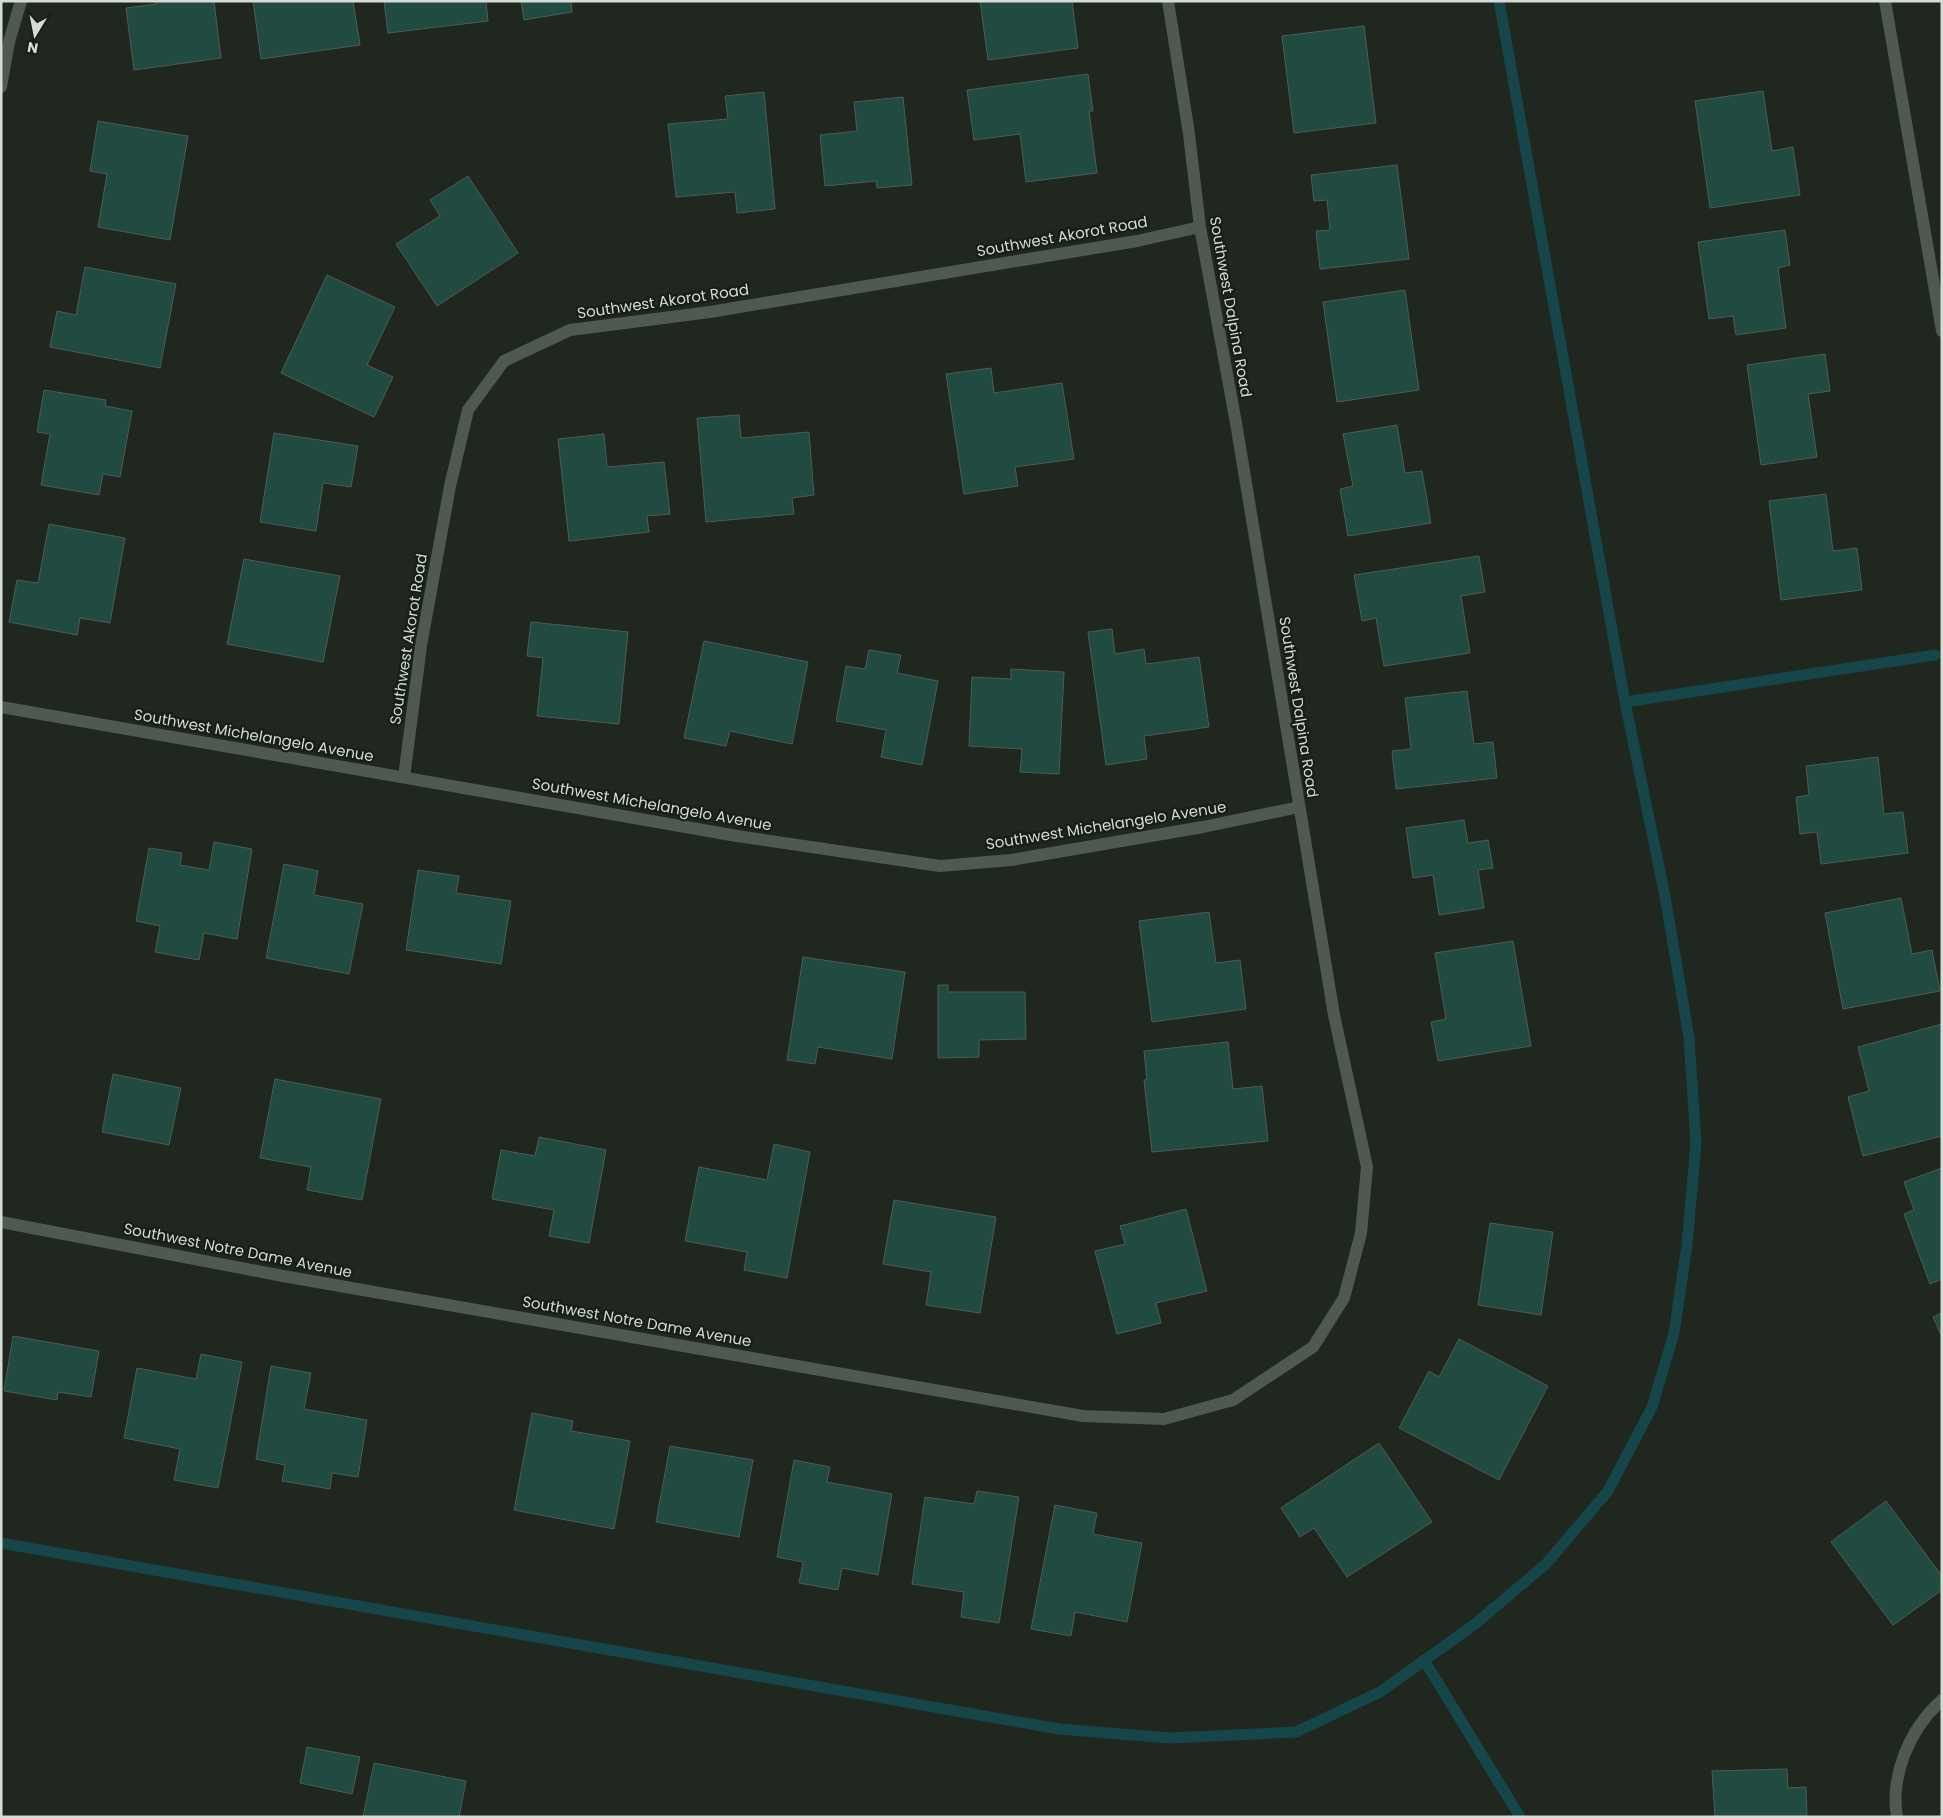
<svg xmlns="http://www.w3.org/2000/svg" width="1943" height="1818" viewBox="0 0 1943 1818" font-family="Poppins,sans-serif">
	<rect width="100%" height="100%" fill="#1f271f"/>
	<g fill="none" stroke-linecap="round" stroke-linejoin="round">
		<path stroke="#16454a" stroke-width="11" d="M1625,702l310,-47
			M1,1543l1058,186 111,9 126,-6 84,-40 95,-68 71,-60 62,-73 44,-84 22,-74 13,-88 9,-102 -7,-105 -24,-142 -40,-194 -126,-701
			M1424,1660l96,157"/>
	</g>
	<path fill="#214b40" stroke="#4d5c57" d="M155,1h59l7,57 -87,12 -8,-62 30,-4z
		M253,1h100l7,44 -99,14z
		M384,1h102l2,20 -100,12z
		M521,1h50l1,11 -48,8z
		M980,1h92l6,47 -90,12z
		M1364,26l12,97 -82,10 -12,-97z
		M1088,74l5,37h-4l8,62 -71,9 -6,-48 -46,6 -7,-50z
		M1763,91l9,60 21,-4 7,48 -90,13 -15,-107z
		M764,92l11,117 -38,4 -2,-21 -59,5 -8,-73 60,-5 -3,-23z
		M903,97l9,88 -35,3 -1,-7 -51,5 -5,-51 37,-4 -3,-29z
		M98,121l90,15 -18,104 -72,-13 9,-53 -17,-3z
		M1397,165l12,94 -89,10 -4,-38 14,-1 -3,-30 -13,1 -3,-26z
		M468,176l50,77 -81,53 -41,-62 44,-28 -10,-16z
		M1785,230l5,35 -12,3 8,60 -50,7 -3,-19 -24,3 -11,-77z
		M85,267l91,17 -16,84 -110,-21 7,-36 19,4z
		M327,275l68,32 -28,58 26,12 -19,40 -93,-44z
		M1405,290l14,100 -82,12 -14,-100z
		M1825,354l5,37 -22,3 9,63 -56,8 -14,-100z
		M991,368l3,25 68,-10 12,76 -59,8 3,19 -54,8 -18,-120z
		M44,390l62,10 -1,6 27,5 -12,66 -17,-3 -4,21 -58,-10 9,-51 -13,-2z
		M739,415l2,23 68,-6 5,63 -22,3 2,16 -88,8 -9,-104z
		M1397,425l8,48 17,-2 9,52 -83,13 -8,-47 13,-3 -10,-52z
		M274,433l84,13 -7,41 -28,-4 -7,48 -56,-9z
		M604,434l3,33 57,-5 6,52 -23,2 2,16 -80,9 -11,-102z
		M1826,494l7,57 24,-3 5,42 -81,10 -12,-99z
		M49,524l76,14 -15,85 -30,-5 -3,17 -68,-13 8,-42 21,3z
		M1479,556l6,36 -24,4 9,57 -86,13 -8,-48 -14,3 -8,-46z
		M244,559l96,17 -17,86 -96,-18z
		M531,622l97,10 -9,92 -82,-8 6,-58 -16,-2z
		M1112,629l3,25 29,-5 2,15 53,-7 10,70 -65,9 3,23 -41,6 -18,-133z
		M704,641l104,21 -16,82 -62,-13 -4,15 -42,-8z
		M869,650l32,5 -4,18 41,8 -16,84 -41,-8 5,-27 -50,-9 10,-55 19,3z
		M1011,669l53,3 -5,102 -39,-2 2,-23 -53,-3 3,-69 39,2z
		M1467,691l7,53 19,-2 4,36 -101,11 -4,-38 19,-2 -6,-51z
		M1878,757l6,57 19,-2 5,41 -87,11 -4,-32 -17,2 -4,-37 13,-2 -3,-29z
		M1464,820l4,23 20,-3 5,28 -15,2 6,38 -45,7 -6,-40 -20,3 -7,-50z
		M214,842l38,7 -15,90 -33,-6 -5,27 -44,-8 5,-26 -24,-5 13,-73 33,5 -2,12 29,5z
		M284,864l34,7 -4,24 49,9 -14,70 -83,-16z
		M418,870l41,6 -3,17 55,8 -10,63 -95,-14z
		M1901,898l11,56 20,-4 8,41 -97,18 -18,-96z
		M1209,912l7,51 24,-3 6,49 -94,13 -13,-101z
		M1513,941l18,105 -93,15 -7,-39 15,-3 -11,-66z
		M803,957l102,15 -13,87 -74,-12 -3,17 -28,-4z
		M938,985h10v7h77l1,47 -47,1v17l-41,1z
		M1942,1024v112l-79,20 -15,-59 21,-6 -11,-44z
		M1228,1042l5,47 29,-3 6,55 -116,11 -8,-72h3l-3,-29z
		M113,1074l68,14 -12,57 -67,-13z
		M275,1079l106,20 -19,101 -55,-10 4,-23 -51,-9z
		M539,1137l67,13 -17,93 -40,-7 5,-26 -62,-11 9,-49 34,6z
		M774,1144l36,8 -23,126 -43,-8 3,-18 -62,-11 14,-74 68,13z
		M1942,1168v111l-12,5 -26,-70 10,-4 -10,-28z
		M894,1200l102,17 -16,96 -54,-8 5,-33 -48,-8z
		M1186,1209l21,82 -51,12 5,20 -44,11 -22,-83 30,-7 -5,-18z
		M1490,1223l63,9 -12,83 -63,-10z
		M1942,1313v24l-9,-20z
		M13,1336l86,15 -8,46 -33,-5 -1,8 -53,-9z
		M1459,1339l89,47 -49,94 -100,-52 30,-57 10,6z
		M201,1354l41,8 -24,126 -44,-8 6,-31 -56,-11 13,-70 59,11z
		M271,1366l40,7 -7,36 63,11 -9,57 -26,-4 -2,16 -48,-8 3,-16 -29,-6z
		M532,1413l41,8 -2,10 59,10 -16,88 -100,-19z
		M1379,1443l53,79 -85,55 -33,-49 -14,9 -19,-29z
		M670,1446l83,14 -14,77 -83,-15z
		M794,1460l36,7 -3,15 65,12 -14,81 -36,-7 -4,22 -39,-7 4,-21 -26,-5z
		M977,1491l42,6 -20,126 -38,-6 3,-25 -52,-8 13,-87 49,7z
		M1886,1501l56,75v14l-49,35 -62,-83z
		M1055,1505l42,8 -4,21 49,9 -15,79 -52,-10 -4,24 -40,-7z
		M307,1747l53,10 -8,37 -52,-11z
		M374,1763l92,18 -7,36h-96z
		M1787,1769l1,19 18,-1 1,30h-92l-3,-46z"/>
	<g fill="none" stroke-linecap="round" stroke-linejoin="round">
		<path stroke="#505950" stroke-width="12" d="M1885,1l57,330
			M1,87l8,-45 12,-41
			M1,707l736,129 203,30 71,-6 192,-33 96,-20
			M404,777l17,-131 29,-160 18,-76 36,-49 66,-31 140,-18 427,-71 63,-14
			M1,1222l282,54 800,140 81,3 69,-19 80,-53 31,-49 17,-65 6,-66 -33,-152 -98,-592 -36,-196 -11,-93 -21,-133
			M1897,1817c-7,-42 13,-89 45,-117"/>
	</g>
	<g text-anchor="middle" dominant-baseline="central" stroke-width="4.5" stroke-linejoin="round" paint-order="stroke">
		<g font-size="15" fill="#d5dbd5" stroke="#161e15">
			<text transform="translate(1062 236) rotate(-10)">Southwest Akorot Road</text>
			<text transform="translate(663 301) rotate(-8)">Southwest Akorot Road</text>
			<text transform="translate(1231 307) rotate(80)">Southwest Dalpina Road</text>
			<text transform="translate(408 639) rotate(-81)">Southwest Akorot Road</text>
			<text transform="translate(1299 707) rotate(81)">Southwest Dalpina Road</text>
			<text transform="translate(254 735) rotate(10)">Southwest Michelangelo Avenue</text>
			<text transform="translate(652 804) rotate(10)">Southwest Michelangelo Avenue</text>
			<text transform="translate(1106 825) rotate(-9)">Southwest Michelangelo Avenue</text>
			<text transform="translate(238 1250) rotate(11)">Southwest Notre Dame Avenue</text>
			<text transform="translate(637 1321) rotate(10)">Southwest Notre Dame Avenue</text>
		</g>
	</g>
	<rect width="1943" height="1818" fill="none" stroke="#d5dbd5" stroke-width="5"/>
	<g transform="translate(35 35) rotate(190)" stroke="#161e15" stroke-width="4" paint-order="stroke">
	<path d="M0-4L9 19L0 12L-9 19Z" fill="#d5dbd5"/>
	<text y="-8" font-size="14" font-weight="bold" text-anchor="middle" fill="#d5dbd5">N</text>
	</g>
</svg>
